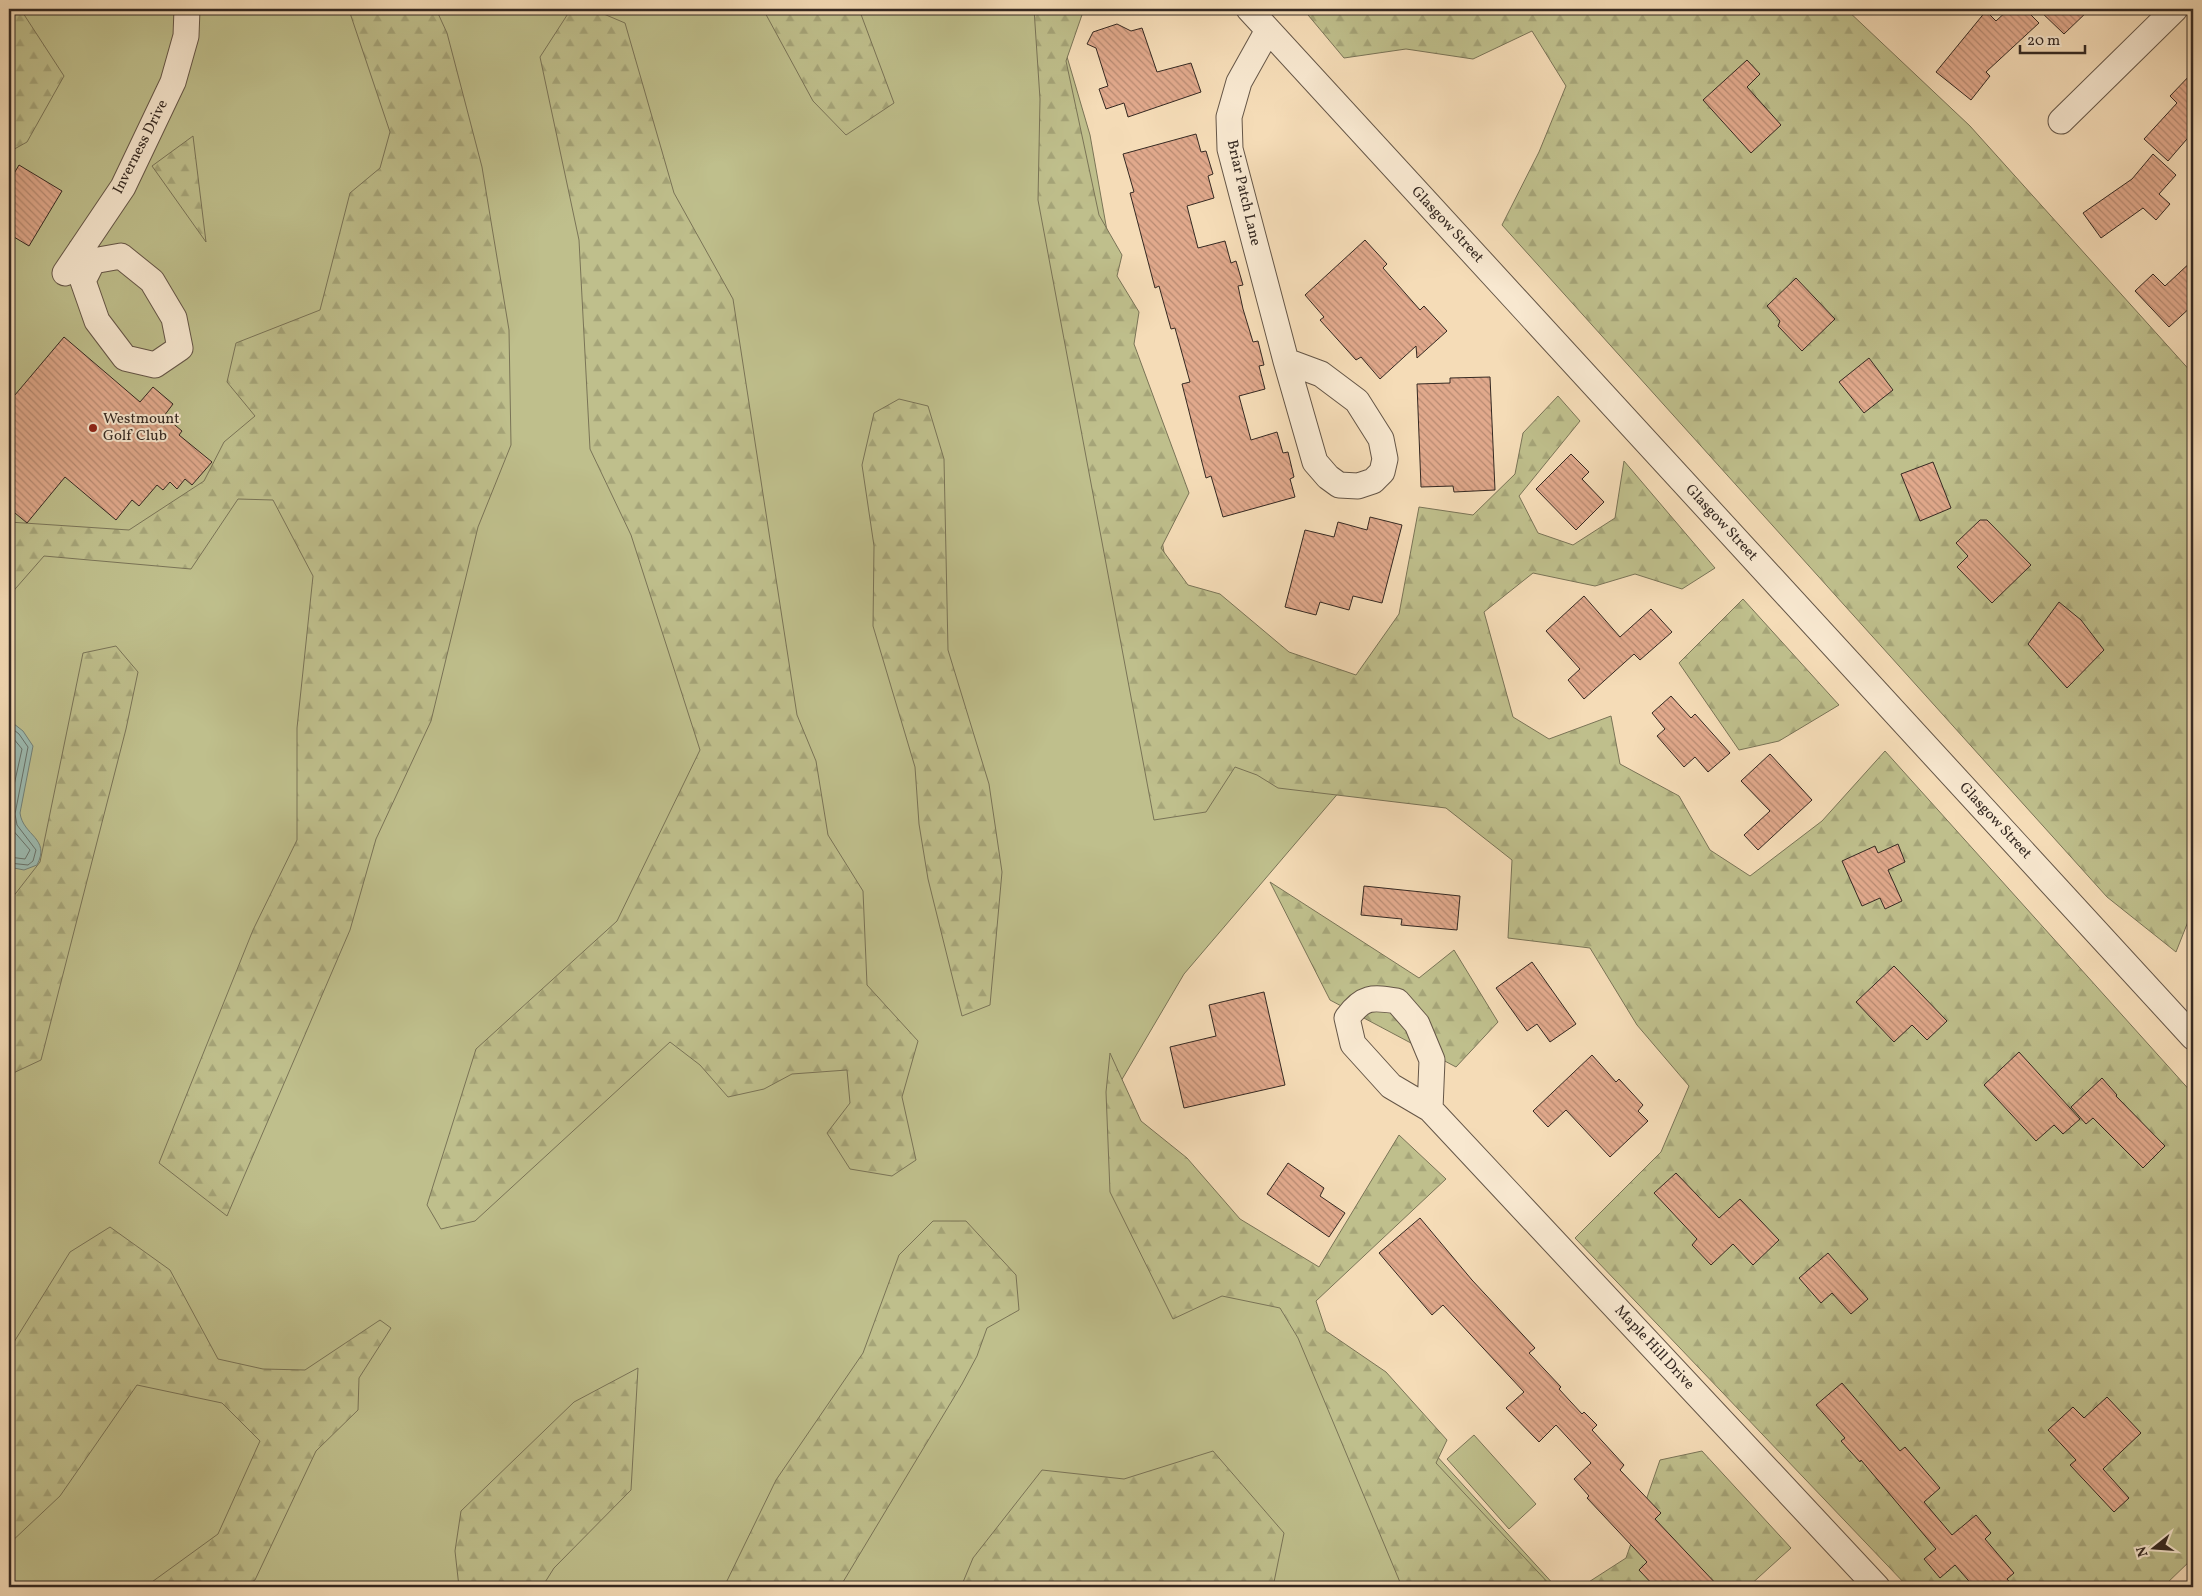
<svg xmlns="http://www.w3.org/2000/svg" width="2202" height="1596" viewBox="0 0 2202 1596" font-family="Vollkorn,serif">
	<defs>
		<pattern id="forest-firs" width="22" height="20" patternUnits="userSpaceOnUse" patternTransform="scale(1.25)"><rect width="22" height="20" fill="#bfbf8c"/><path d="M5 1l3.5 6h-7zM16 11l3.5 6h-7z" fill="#a5a478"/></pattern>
		<pattern id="building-back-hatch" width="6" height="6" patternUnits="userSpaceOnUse" patternTransform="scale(1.25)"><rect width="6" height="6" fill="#e1a98c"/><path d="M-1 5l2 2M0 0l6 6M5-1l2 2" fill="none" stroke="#b78a72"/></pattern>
	</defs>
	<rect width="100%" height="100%" fill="#f5dcb7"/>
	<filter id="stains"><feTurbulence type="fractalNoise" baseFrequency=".004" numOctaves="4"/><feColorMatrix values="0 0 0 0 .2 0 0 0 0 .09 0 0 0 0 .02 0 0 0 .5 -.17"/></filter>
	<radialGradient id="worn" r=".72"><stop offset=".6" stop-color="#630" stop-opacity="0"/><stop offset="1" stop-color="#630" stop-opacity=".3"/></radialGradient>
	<path fill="#bfbf8c" stroke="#7a7457" d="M9,9h1044l37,126 80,451 217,150 -203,238 -73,124 445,489h-1547z
		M1474,1435l62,69 -27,25 -62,-70z"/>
	<path fill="url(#forest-firs)" stroke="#7a7457" d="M356,9h80l11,24 35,134 27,163 2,115 -33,82 -47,194 -55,118 -26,91 -123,286 -68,-53 94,-233 44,-90v-112l16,-152 -40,-76 -35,-1 -47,70 -147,-13 -35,40v-74l120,8 75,-49 20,-39 31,-26 -28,-34 9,-39 84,-33 30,-117 30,-25 10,-36 -40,-119z
		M571,9h21l33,14 49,170 59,106 64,416 19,46 12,74 35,56 4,94 51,56 -16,56 14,63 -24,16 -42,-7 -23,-36 23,-30 -3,-33 -55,4 -28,15 -36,8 -28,-32 -30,-23 -195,179 -34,8 -14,-24 49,-156 141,-128 83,-171 -69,-215 -41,-86 -11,-209 -39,-183z
		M763,9h96l35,94 -48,32 -33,-34z
		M1034,9h50l-18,52 33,154 23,40 -5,21 22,36 -5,32 55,149 -28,55 27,37 32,9 69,58 67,23 43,-61 20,-107 54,8 42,-41 8,-41 35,-37 22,25 -61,75 19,37 35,12 42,-27 9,-57 91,107 -33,21 -47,-15 -40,12 -62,-13 -49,39 29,105 36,22 62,-23 9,48 59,32 31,54 40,26 72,-55 63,-70 308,343v464l-30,29h-255l-333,-349 86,-86 28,-66 -52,-61 -47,-77 -82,-10 4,-78 -66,-52 -168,-20 -21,-13 -22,-8 -29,45 -52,8 -116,-620 2,-101z
		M1303,9h543l124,117 223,248v535l-17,43 -69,-55 -605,-672 37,-73 27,-66 -34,-55 -59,28 -67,-10 -62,9z
		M9,13h14l41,63 -37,66 -18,10z
		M193,136l13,106 -54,-76z
		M899,399l29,7 16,53 4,191 41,134 13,88 -12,133 -28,11 -34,-137 -9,-55 -4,-57 -42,-141 1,-80 -12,-81 12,-52z
		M1743,599l96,106 -60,36 -40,9 -60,-87z
		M116,646l22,26 -12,57 -85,331 -32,15v-173l31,-40 43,-209z
		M1270,882l149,96 35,-28 44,72 -42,45 -126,-67z
		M1110,1053l31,68 46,37 53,61 79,48 80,-132 47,44 -130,122 10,30 60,41 61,68 -11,23 116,124h-150l-104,-249 -18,-30 -58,-12 -49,23 -63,-127 -4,-100z
		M933,1221h33l50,54 3,35 -32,18 -10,28 -15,28 -122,203h-116l52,-107 87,-127 36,-98z
		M110,1227l60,43 48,89 45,10 42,1 75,-50 11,8 -32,50 -1,32 -42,41 -61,129 -12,7h-98l73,-53 42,-93 -38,-38 -85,-18 -77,111 -51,48v-194l61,-98z
		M638,1368l-7,122 -77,78 -12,19h-83l-4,-36 6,-40 113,-109z
		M1213,1451l71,82 -11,54h-312l12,-29 69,-88 82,9z
		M1702,1451l89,97 -43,39h-167l45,-29 34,-98z"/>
	<path fill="#9cbbb1" stroke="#738178" d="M9,720l14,11 10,15 -13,67c3,23 31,25 17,52l-13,5 -15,-3z"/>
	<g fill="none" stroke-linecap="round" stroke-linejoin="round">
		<path stroke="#68726a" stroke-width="1" d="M9,726l10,8 9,13 -13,67 2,11 19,25 -3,11 -5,4 -19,-2
			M9,733l13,16 -13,59
			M9,817l2,11 19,22 -5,9 -16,-2"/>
	</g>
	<path fill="url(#building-back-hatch)" stroke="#352922" d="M2009,9h16l14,14 -53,49 4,4 -19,24 -35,-28 50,-61 10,10z
		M2038,9h52l-26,25z
		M1117,24l14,7 11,-3 15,44 34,-9 10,29 -73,25 -4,-14 -18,6 -7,-20 9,-3 -12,-38 -9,-4 6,-12z
		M1747,60l13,14 -13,13 34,38 -30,28 -48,-53z
		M2193,72v60l-25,29 -24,-22 33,-36 -7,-7z
		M1196,134l5,18 5,-1 7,23 -5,2 6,22 -27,8 11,42 27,-7 6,22 5,-2 7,24 -5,1 5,23 10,33 5,-1 6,24 -5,1 6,23 -26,7 12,44 26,-8 6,21 5,-1 6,25 -4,2 5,18 -72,20 -12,-41 -5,2 -24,-94 8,-2 -15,-54 -4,1 -12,-43 -4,2 -25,-95 4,-1 -11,-38z
		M2153,154l23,21 -17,19 11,10 -14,16 -13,-12 -42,30 -18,-25 49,-34z
		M19,165l43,26 -33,55 -20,-12v-52z
		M1365,240l22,24 -4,4 37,42 4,-4 23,25 -30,27 -1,-12 -36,33 -19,-22 -5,3 -36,-40 4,-3 -19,-22z
		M2193,260v45l-24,22 -34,-36 18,-17 12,12z
		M1796,278l39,41 -33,32 -24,-25 2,-5 -13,-15z
		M64,337l76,65 13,-15 20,17 -9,12 18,15 -3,4 33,27 -20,23 -7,-6 -8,10 -7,-7 -7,8 -6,-5 -18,21 -7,-6 -16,20 -51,-43 -38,46 -18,-15v-106z
		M1869,358l24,32 -29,23 -25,-31z
		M1490,377l5,113 -41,2 -1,-6 -32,1 -4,-103 33,-1v-5z
		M1571,454l18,18 -7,7 22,23 -28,28 -40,-41z
		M1933,462l18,46 -31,13 -19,-47z
		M1370,517l32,8 -20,78 -29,-7 -4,14 -29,-8 -4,13 -31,-8 20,-77 29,7 4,-15 29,8z
		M1980,520h7l44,45 -39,38 -35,-36 11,-11 -12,-13z
		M1584,596l36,41 31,-28 21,23 -32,28 -6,-6 -50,45 -16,-19 12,-11 -34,-38z
		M2059,602l22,18 23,30 -37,38 -39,-44z
		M1671,696l20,22 4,-4 35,39 -22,19 -13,-15 -11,10 -27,-31 8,-7 -13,-16z
		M1770,754l42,46 -54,50 -14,-15 26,-24 -29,-30z
		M1898,844l7,18 -17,8 14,31 -17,8 -5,-11 -18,8 -20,-45 33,-15 3,7z
		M1364,886l96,10 -3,34 -56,-5 1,-6 -41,-4z
		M1532,962l44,62 -26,18 -13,-18 -10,7 -31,-43z
		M1894,966l53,55 -20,19 -15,-15 -18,17 -38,-40z
		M1264,992l21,93 -101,23 -14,-61 46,-11 -7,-31z
		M2019,1052l61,67 -17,15 -9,-9 -18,16 -52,-56z
		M1592,1055l24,27 3,-3 24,26 -5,6 10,10 -38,36 -44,-47 -18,17 -15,-16z
		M2102,1078l15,17 -1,1 49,50 -22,22 -50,-50 -7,6 -15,-17z
		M1288,1163l36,25 -4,8 25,17 -16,24 -62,-43z
		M1676,1173l43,45 21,-19 39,41 -26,25 -20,-21 -22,21 -19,-20 5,-6 -43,-46z
		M1420,1218l52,62 63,68 -6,5 32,34 -2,2 23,25 2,-2 13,13 -5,5 32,35 -4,5 41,43 -6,6 64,68h-64l-16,-17 8,-8 -60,-64 2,-2 -15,-17 17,-16 -35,-38 -17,17 -33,-34 18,-16 -81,-87 -11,10 -53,-62z
		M1828,1253l40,46 -17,15 -19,-21 -11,10 -22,-25z
		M1842,1383l58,68 5,-4 35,41 -16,14 28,33 24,-20 15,18 -6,6 29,34 -7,6 7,8h-40l-19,-22 -15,13 -16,-19 12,-10 -75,-89 -1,2 -19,-21 4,-3 -29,-33z
		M2107,1397l34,36 -38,36 26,29 -15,14 -44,-47 6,-5 -28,-30 25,-23 11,11z"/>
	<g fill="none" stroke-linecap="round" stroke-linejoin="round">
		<defs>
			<path id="minor" d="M1249,9l944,1028
				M1268,30l-29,52 -10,35 1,32 56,212
				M2061,121l114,-112
				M81,249l12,12 28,-5 31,25 22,37 6,30 -25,17 -30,-7 -28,-37 -14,-40 10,-20
				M65,273l58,-86 50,-105 13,-46 1,-27
				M1286,361l35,13 36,27 24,38 4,20 -3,13 -9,9 -15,5 -19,-1 -11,-8 -13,-15z
				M1430,1109l2,-49 -15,-36 -20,-23c-25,-4 -34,-5 -50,17l6,26 38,42 39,23 447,478"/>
		</defs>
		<use href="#minor" stroke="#655647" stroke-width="27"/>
		<use href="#minor" stroke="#f8e8d0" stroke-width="25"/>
	</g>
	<circle fill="#8f2418" stroke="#f8e8d0" stroke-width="2" cx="93" cy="428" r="5"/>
	<g text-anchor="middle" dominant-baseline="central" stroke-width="4" stroke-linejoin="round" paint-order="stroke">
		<g font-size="15" fill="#352922" stroke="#f8e8d0">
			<text transform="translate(141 147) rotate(-63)">Inverness Drive</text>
			<text transform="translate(1243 193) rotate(77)">Briar Patch Lane</text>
			<text transform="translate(1447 225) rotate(47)">Glasgow Street</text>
			<text transform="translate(1721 523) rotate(47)">Glasgow Street</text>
			<text transform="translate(1995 821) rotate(47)">Glasgow Street</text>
			<text transform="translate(1654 1348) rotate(47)">Maple Hill Drive</text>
		</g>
		<g font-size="15" fill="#352922" stroke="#f8e8d0" text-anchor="start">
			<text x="103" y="419">Westmount<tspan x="103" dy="17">Golf Club</tspan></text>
		</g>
	</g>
	<rect width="2202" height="1596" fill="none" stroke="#f5dcb7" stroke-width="30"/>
	<rect x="10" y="10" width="2182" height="1576" fill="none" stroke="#352922" stroke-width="2.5"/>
	<rect x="15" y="15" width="2172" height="1566" fill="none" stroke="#352922"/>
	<g transform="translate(2154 1548) rotate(253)" stroke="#f8e8d0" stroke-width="4" paint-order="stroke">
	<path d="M0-4L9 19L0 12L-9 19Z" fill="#352922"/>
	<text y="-8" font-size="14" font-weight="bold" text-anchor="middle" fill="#352922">N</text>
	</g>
	<path d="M2020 45v8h65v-8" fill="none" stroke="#352922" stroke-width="2.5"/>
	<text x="2027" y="45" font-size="15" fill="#352922" stroke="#f8e8d0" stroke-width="4" paint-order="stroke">20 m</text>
	<rect width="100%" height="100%" filter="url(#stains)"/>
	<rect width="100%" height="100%" fill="url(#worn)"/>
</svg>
